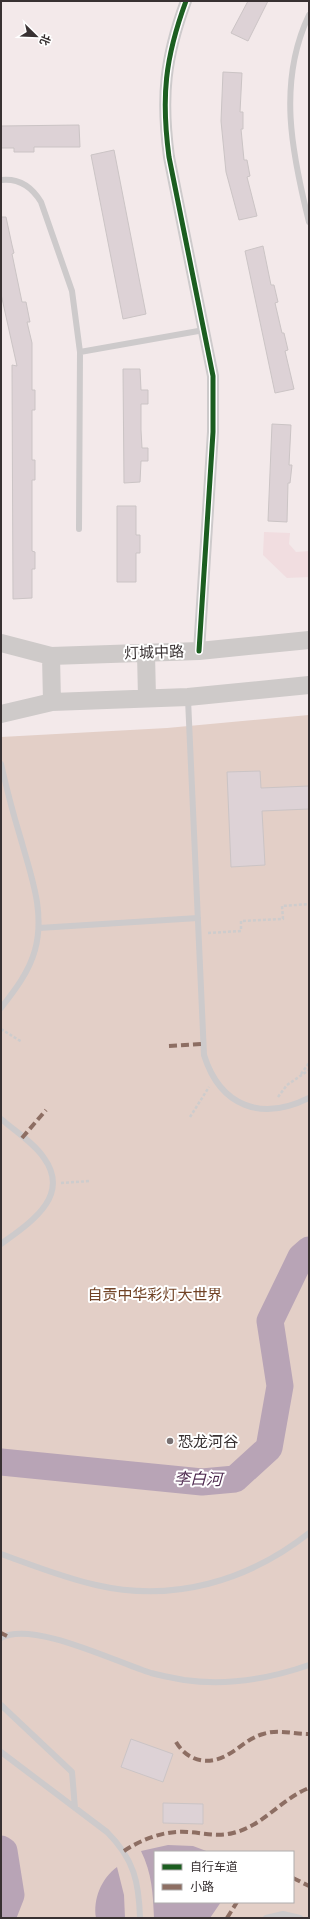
<svg xmlns="http://www.w3.org/2000/svg" width="310" height="1919" viewBox="0 0 310 1919" font-family="'Space Grotesk','Noto Sans SC',sans-serif">
	<rect width="100%" height="100%" fill="#f3e9ea"/>
	<path fill="#f1dde0" d="M264,532l26,1 -1,11 7,8 13,-1v26l-22,1 -24,-23z"/>
	<path fill="#e3cfc7" fill-rule="evenodd" d="M309,715v1203h-308v-1181l166,-9zM155,1852h138v50h-138z"/>
	<path fill="#b8a4b6" d="M168,1845l25,1 16,6h-54v50h66l-11,16h-56c-1,-24 -2,-45 -13,-67z
		M117,1867l7,28 1,23h-29c-3,-19 5,-39 21,-51z"/>
	<g fill="none" stroke-linecap="round" stroke-linejoin="round">
		<path stroke="#b8a4b6" stroke-width="27" d="M1,1462l201,20 33,-3 34,-31 11,-62 -10,-65 31,-64 8,-7
			M1,1849l3,2 7,44 -9,23"/>
	</g>
	<path fill="#ddd2d6" stroke="#cbc4c5" d="M248,1h20l-20,40 -17,-8z
		M223,72l19,1 -2,39h3v17h-2l3,31h3l3,16 -3,1 10,39 -18,4 -13,-48 -5,-51z
		M79,125l1,22h-46v5h-20v-4h-13v-22z
		M114,150l32,164 -23,5 -32,-164z
		M1,217h5l6,28 2,8 -2,1 10,48h4l4,20h-3l5,21v47h3v20h-3v50h3v20h-3v71l3,1v17h-3v29l-19,1 -1,-234 5,1 -16,-72z
		M263,246l8,39h3l4,17 -3,1 7,30h2l4,17 -3,1 9,38 -19,4 -30,-142z
		M123,369h17l1,21h7v14h-7v26l1,18h6v13h-7l-1,21 -16,1z
		M272,424l19,1 -2,40h3l-2,18h-2l-1,39 -19,-1z
		M117,506h19v29h4v18h-4v29h-19z
		M260,771l1,17 48,-2v23l-47,2 3,54 -34,2 -4,-95z
		M131,1739l42,15 -10,28 -42,-15z
		M163,1803l40,1v20l-40,-1z"/>
	<g fill="none" stroke-linecap="round" stroke-linejoin="round">
		<path stroke="#cecccc" stroke-width="2.5" stroke-dasharray="3 2" stroke-linecap="butt" d="M208,933l33,-2v-10l42,-2 -1,-13 27,-2
			M1,1029l21,13
			M301,1074l8,-11
			M278,1097l9,-12 22,-15
			M190,1117l19,-30
			M61,1183l29,-2"/>
		<path stroke="#cdcacb" stroke-width="6" d="M309,15c-32,67 -17,139 0,207
			M1,180c18,-2 31,7 40,22l31,89 8,61 -1,177
			M80,352l124,-22
			M188,699l16,356c16,51 57,67 105,43
			M1,764c6,27 13,53 21,79 10,36 23,70 13,107 -6,22 -20,40 -34,58
			M39,928l159,-10
			M1,1119c14,12 33,24 43,39 28,39 -16,66 -43,86
			M1,1554c31,11 63,24 95,31 77,18 152,-4 213,-52
			M1,1638c31,-18 117,25 150,35 11,3 22,5 33,7 43,6 85,-1 125,-15
			M1,1705l71,67 3,36
			M1,1752l106,80c27,27 32,50 33,86
			M266,1918l17,-4 17,4"/>
		<path stroke="#cdcacb" stroke-width="12" d="M186,1c-21,57 -25,96 -17,156l44,219v56l-14,219"/>
		<path stroke="#cecac9" stroke-width="18" d="M1,643l50,13 148,-5 110,-11
			M146,653l1,45
			M51,656l1,46
			M1,714l51,-12 136,-5 121,-12"/>
		<path stroke="#8d6e63" stroke-width="4" stroke-dasharray="8 4" stroke-linecap="butt" d="M169,1046l33,-2
			M22,1138l24,-28
			M1,1633l6,3
			M176,1742c12,20 33,24 53,12 12,-7 20,-16 34,-20 15,-5 30,0 46,0
			M124,1851c18,-12 42,-21 64,-19 15,1 30,5 45,1 30,-7 48,-34 76,-45
			M293,1878l16,8
			M227,1918l10,-16"/>
		<defs>
			<path id="cycleway" d="M186,1c-21,57 -25,96 -17,156l44,219v56l-14,219"/>
		</defs>
		<use href="#cycleway" stroke="#fff" stroke-width="8"/>
		<use href="#cycleway" stroke="#1b5e20" stroke-width="5"/>
	</g>
	<circle fill="#797172" stroke="#fff" stroke-width="1.5" cx="170" cy="1441" r="4"/>
	<g text-anchor="middle" dominant-baseline="central" stroke-width="4" stroke-linejoin="round" paint-order="stroke">
		<g font-size="15" fill="#383132" stroke="#fff">
			<text transform="translate(154 652) rotate(-2)">灯城中路</text>
		</g>
		<g font-size="15" fill="#714326" stroke="#fff">
			<text x="155" y="1294">自贡中华彩灯大世界</text>
		</g>
		<g font-size="15" fill="#383132" stroke="#fff" text-anchor="start">
			<text x="178" y="1441">恐龙河谷</text>
		</g>
		<g font-size="16" font-style="italic" fill="#4f2b50" stroke="#fff">
			<text transform="translate(198 1479) rotate(1)">李白河</text>
		</g>
	</g>
	<rect width="310" height="1919" fill="none" stroke="#383132" stroke-width="4"/>
	<rect x="154" y="1851" width="140" height="52" fill="#ffffff" stroke="#afadad"/>
	<rect x="162" y="1864" width="20" height="6" fill="#1b5e20" stroke="#afadad"/>
	<text x="190" y="1871" font-size="12" fill="#383132">自行车道</text>
	<rect x="162" y="1884" width="20" height="6" fill="#8d6e63" stroke="#afadad"/>
	<text x="190" y="1891" font-size="12" fill="#383132">小路</text>
	<g transform="translate(36 36) rotate(113)" stroke="#ffffff" stroke-width="3" paint-order="stroke">
	<path d="M0-3L7 15L0 10L-7 15Z" fill="#383132"/>
	<text y="-6" font-size="11" font-weight="bold" text-anchor="middle" fill="#383132">北</text>
	</g>
</svg>
